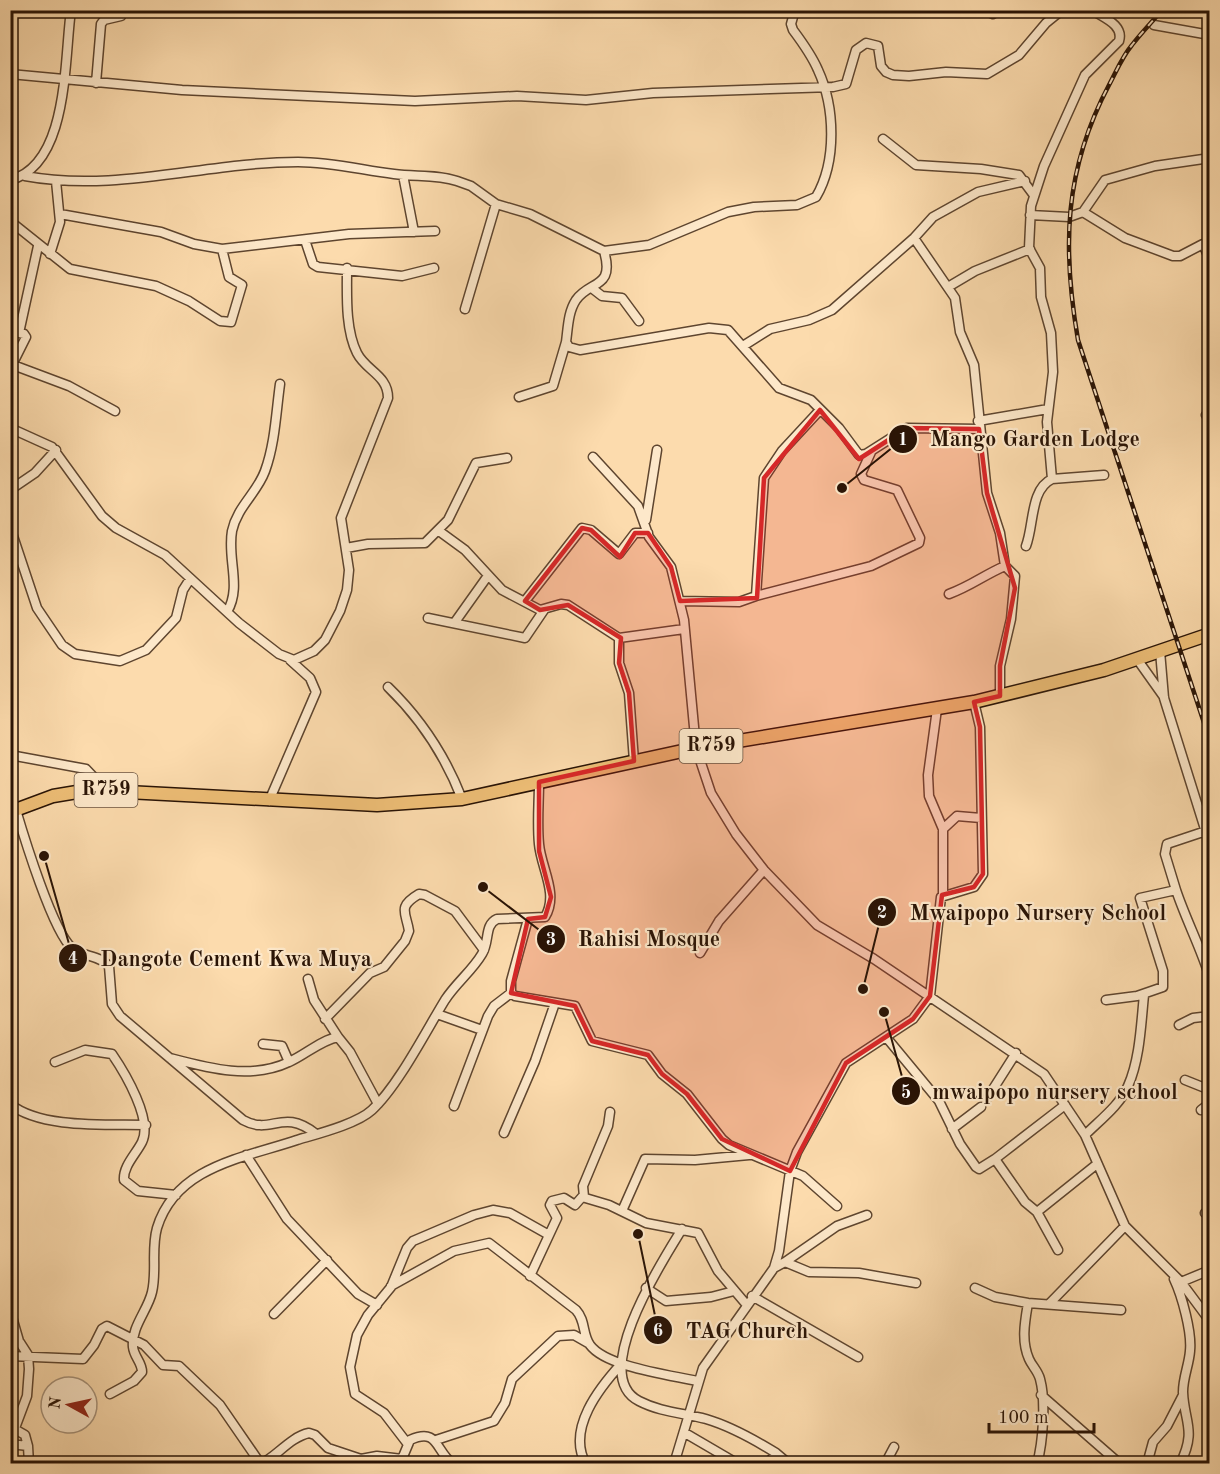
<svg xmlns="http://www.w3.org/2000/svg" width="1220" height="1474" viewBox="0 0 1220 1474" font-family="'Old Standard TT',serif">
	<rect width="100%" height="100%" fill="#fcdbad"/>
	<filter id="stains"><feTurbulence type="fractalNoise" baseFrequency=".00333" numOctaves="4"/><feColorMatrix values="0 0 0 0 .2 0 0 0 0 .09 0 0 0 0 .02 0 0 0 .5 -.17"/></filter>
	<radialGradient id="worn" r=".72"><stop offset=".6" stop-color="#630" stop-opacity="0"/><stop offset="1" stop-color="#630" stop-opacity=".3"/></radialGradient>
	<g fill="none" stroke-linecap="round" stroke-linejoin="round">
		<defs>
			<path id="street" d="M985,10l8,4 5,-4
				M1154,25l56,10
				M10,74l172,16 233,11 102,-5 69,4 67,-7 180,-6 13,-3 10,-34 10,-7 12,3 3,20 5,6 7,3 16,1 37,-4 41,2 32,-19 27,-32 16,-13
				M96,83l5,-59 3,-4 17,-4
				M883,139l33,26 65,4 38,6 14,19
				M403,175l11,57
				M25,176c92,17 182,-14 273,-14 33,0 64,8 96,12 21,3 43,0 63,7l14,5 25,18 34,10 74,37 45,-6 79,-33 26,-5 43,-2 19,-8c21,-36 19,-90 2,-127 -6,-14 -16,-28 -25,-40l-2,-6 4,-14
				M10,180c59,-15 54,-120 61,-170
				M1083,212l42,26 48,18h7l23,-12 7,16
				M60,214l101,18 33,12 28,5 127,-15 86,-3
				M1030,215l39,2 14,-5 22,-32 50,-14 55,-8
				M10,221l60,48 86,17 33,15 31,20 11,1 11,-37 -13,-8 -7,-28
				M914,238l41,60 5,34 14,33 13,128 13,40 5,33 10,10 -4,43 -11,47v30
				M305,240l8,24 5,3 84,9 32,-8
				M604,251c11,38 -14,29 -28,49 -8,12 -8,28 -10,42l3,5 11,3 129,-22 19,2 51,58 32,12 28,28 20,27 7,-1 41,-26 72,1
				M50,254l10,-32 -4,-41
				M948,287l27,-16 55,-22
				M593,289l9,7 20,2 17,23
				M465,309l31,-105
				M10,331l14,3 2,3 -15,30
				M19,333l19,-87
				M743,346l27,-17 39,-9 23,-10 82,-72 19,-21 45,-25 47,-11
				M13,365l56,21 46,25
				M519,397l34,-11 13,-44
				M1206,415l4,2
				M978,421l70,-12
				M10,428l42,19 50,69 14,12 49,27 74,68 40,31 15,6 20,-9 11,-11 15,-29 7,-21 2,-20 -8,-52 47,-120c0,-23 -22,-27 -31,-45 -12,-24 -10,-59 -10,-85
				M593,457l45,49 11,31 22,30 13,53 12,128 15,45 25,41 28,36 53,55 57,34 170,115 41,61 40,91 56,56 29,39
				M1052,479l-5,-57 6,-50 -2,-39 -10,-36 -1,-29 -11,-20 2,-42 13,-40 41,-91 34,-34c5,-16 -15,-23 -27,-31
				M10,490l25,-17 21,-23
				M646,520l11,-70
				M10,527l27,81 25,37 13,9 45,7 26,-11 30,-32 7,-28 7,-11
				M439,531l26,19 37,40 38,20 21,-6 7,1 51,33v25l10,30 5,68
				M1026,546c8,-20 4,-57 26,-67l52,-4
				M346,548l22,-4 57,-1 23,-23 28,-57 31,-5
				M949,594c22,-8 35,-19 56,-28
				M756,596l115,-30 48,-23 1,-5 -23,-48 -33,-10 -3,-6 10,-22
				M525,601l57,-73 9,2 28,24 16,-21h13
				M680,601l59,1 17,-6 8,-118 18,-27 38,-41
				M227,612c15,-25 0,-53 5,-81 5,-24 25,-38 33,-60 10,-27 11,-58 15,-87
				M428,618l97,20 19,-28
				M455,622l32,-45
				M619,638l65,-9
				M1160,651l4,47 46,147
				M1137,659l27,38
				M388,687c34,33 57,68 74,112
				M937,709l-9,66 1,21 14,33
				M10,755l76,14 20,21
				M269,801l47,-109 -6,-14 -20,-18
				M16,810c8,27 37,122 56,138 11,9 27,7 37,18l3,38 8,12 123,104c29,16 39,-13 73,14
				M1176,890c10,30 25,58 34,88
				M943,895v-66l14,-13 24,2
				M528,919l-17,62v12l4,3 60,10 17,35 56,14 14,19 25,20 35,45 7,6 74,31 34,30
				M700,953l19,-32 45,-51
				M308,979l6,21 24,37
				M1106,1000l31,-4 26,-9v-16l-23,-73 36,-8 -11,-36 2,-10 39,-13
				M437,1014l45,16
				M325,1019l45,-46 14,-6 21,-26 4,-10c-3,-19 -12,-24 10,-37l6,1 30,16 29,39
				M1179,1025l14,-7 17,-2
				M886,1037l53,64 21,43 16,23 3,2 16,-10 30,43 12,10 21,38
				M263,1044l19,2 7,16
				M170,1058c38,10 81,22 119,4 16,-7 32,-22 49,-25l12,15 28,52
				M55,1062l30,-12 27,4c13,19 41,66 30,88 -6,12 -19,24 -18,38l14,11 38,4
				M1185,1080l25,10
				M988,1097l28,-44
				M10,1104c31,25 97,20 136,21
				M454,1106l34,-90 6,-10 17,-13
				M1201,1110l9,-7
				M952,1129l29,-22
				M504,1133l31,-72 20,-58
				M1085,1135c15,-15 35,-30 43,-49 12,-27 13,-62 16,-91
				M246,1155l41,64 71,75 19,11
				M995,1159l70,-54
				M584,1197l-1,-11 25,-60 2,-14
				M622,1211l23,-52 50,1 54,-5
				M1037,1212l60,-48
				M1205,1213l5,1
				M682,1229c-19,31 -94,146 -43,172 21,11 44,12 67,18 24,7 49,21 70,34
				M785,1262l52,-36 30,-11
				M774,1268l11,-6 24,10 50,1 57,10
				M530,1276l27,-58 -7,-13 2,-4 12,-3 11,7 7,-8 27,8 37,18 52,10 20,38 28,33
				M1174,1279c8,17 18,53 16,72 -1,14 -7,26 -7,41 1,30 14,38 -3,72
				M1181,1282l29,-12
				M391,1286l63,-35 35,-8 87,67c10,11 6,24 14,35 16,22 81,30 107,36
				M646,1288l20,13 45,-4 23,-6
				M975,1288l20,9 33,6 93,7
				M752,1296l106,61
				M1028,1303c-3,18 -7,38 1,56 3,7 9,12 11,20 6,22 3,63 -3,85
				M1050,1303l75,-77
				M10,1310l9,31 9,14 1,14 -2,27 -12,32
				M274,1314l53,-54
				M10,1356l73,3 11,-14 8,-16 5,-3 37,19 19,20 16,1 41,39 40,58c12,-1 29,-26 49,-30l6,2 13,13 33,11 16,-3 25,3 8,-19c29,-13 25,11 43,24
				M110,1394l24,-13 8,-9c0,-10 -8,-15 -9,-25 -2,-20 15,-37 19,-55 5,-21 -1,-43 5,-64 19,-62 87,-70 140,-88 20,-6 60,-16 75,-30 26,-24 54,-79 73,-110 11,-17 27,-29 37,-46 8,-13 2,-29 15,-35l48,-2c14,-23 -4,-49 -6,-73 -2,-21 0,-42 0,-62
				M1041,1395l79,69
				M11,1427l14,8 3,11
				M685,1433l53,31
				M436,1440l58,-19 11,-18 7,-24 46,-43 16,-1 14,8
				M407,1443l-23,-30 -29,-19 -5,-27 7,-32 11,-20 23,-28 16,-39 6,-7 61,-26 19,-5 17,3 39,22
				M10,1444l18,2 1,18
				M586,1464c-20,-35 14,-77 36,-101
				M674,1464l29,-96 71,-100 5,-17 11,-80 7,-19 49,-89 67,-44 17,-23 11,-99 33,-10 9,-13 -3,-147 -6,-25
				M768,1464l8,-11 13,11
				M885,1464l9,-17
				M1147,1464l6,-22 14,-16 16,-31"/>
			<path id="primary" d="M10,812l43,-16 36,-6 288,15 85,-6 234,-51 278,-46 130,-32 106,-36"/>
		</defs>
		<use href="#street" stroke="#5e452f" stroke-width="11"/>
		<use href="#primary" stroke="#291305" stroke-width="15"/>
		<use href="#street" stroke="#fde8ca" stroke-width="8"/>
		<use href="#primary" stroke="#eebe76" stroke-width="12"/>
		<defs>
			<path id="rail" d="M1162,10c-10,12 -21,23 -30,35 -10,12 -16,27 -23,40 -45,85 -47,162 -31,255l132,401"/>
		</defs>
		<use href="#rail" stroke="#291305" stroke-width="4.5"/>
		<use href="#rail" stroke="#fde8ca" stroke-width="2" stroke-dasharray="7" stroke-linecap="butt"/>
	</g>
	<path fill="#d62828" fill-opacity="0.2" stroke="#d62828" stroke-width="4.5" stroke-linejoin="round" d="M820,410l39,49 48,-31 72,1 8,64 28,95 -15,78v30l-26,6 6,25 3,147 -9,13 -32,8 -12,101 -17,23 -67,44 -56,108 -68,-32 -35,-45 -25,-20 -14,-19 -56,-14 -17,-35 -64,-13 17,-74 17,-2 6,-20 -12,-46v-69l95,-21 -5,-68 -10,-30 2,-25 -53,-33 -28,5 -15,-9 57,-73 9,2 29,27 15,-24h13l23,34 9,34 77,-3 7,-120z"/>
	<g text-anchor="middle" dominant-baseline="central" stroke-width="4.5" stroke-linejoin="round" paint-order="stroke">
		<g fill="#fde8ca" stroke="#695340" stroke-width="1.5">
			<rect x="679.5" y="729" width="63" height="34" rx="4.5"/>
			<rect x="74.5" y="773" width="63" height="34" rx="4.5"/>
		</g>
		<g font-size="20" font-weight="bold" fill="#291305">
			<text x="711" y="746">R759</text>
			<text x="106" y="790">R759</text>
		</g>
	</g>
	<path fill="none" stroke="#291305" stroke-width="2" d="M842 488L903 439M863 989L882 912M483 887L551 939M44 856L73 958M884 1012L906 1091M638 1234L658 1330"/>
	<g fill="#291305" stroke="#fde8ca" stroke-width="2">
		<circle cx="842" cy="488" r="6"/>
		<circle cx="863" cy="989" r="6"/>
		<circle cx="483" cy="887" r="6"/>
		<circle cx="44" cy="856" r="6"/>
		<circle cx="884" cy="1012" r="6"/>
		<circle cx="638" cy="1234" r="6"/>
		<circle cx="903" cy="439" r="15"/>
		<circle cx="882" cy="912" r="15"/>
		<circle cx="551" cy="939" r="15"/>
		<circle cx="73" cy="958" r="15"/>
		<circle cx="906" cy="1091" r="15"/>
		<circle cx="658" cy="1330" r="15"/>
	</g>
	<g font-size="18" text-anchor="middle" font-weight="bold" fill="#fff">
		<text x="903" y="445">1</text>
		<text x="882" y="918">2</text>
		<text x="551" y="945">3</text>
		<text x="73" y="964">4</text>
		<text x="906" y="1098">5</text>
		<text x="658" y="1336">6</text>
	</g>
	<g font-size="22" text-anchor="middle" font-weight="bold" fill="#291305" stroke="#fde8ca" stroke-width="4.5" stroke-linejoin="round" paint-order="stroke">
		<text x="1035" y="446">Mango Garden Lodge</text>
		<text x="1038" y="920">Mwaipopo Nursery School</text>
		<text x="649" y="946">Rahisi Mosque</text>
		<text x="236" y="966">Dangote Cement Kwa Muya</text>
		<text x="1055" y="1099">mwaipopo nursery school</text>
		<text x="747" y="1338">TAG Church</text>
	</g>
	<rect width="1220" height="1474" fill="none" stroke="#fcdbad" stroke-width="36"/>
	<rect x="12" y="12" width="1196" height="1450" fill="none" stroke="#291305" stroke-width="3"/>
	<rect x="18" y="18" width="1184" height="1438" fill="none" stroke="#291305" stroke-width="1.5"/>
	<g transform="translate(69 1405) rotate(278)"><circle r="28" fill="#fde8ca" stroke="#a8937b" stroke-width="1.5"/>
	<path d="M0-4.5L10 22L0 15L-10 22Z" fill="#8f2418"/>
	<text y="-9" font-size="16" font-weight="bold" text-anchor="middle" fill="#291305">N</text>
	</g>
	<path d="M989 1423v9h105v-9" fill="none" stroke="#291305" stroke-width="3"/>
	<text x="998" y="1423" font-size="18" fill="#291305" stroke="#fde8ca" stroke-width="4.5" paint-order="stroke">100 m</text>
	<rect width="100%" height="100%" filter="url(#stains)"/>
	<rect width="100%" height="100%" fill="url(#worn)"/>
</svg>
